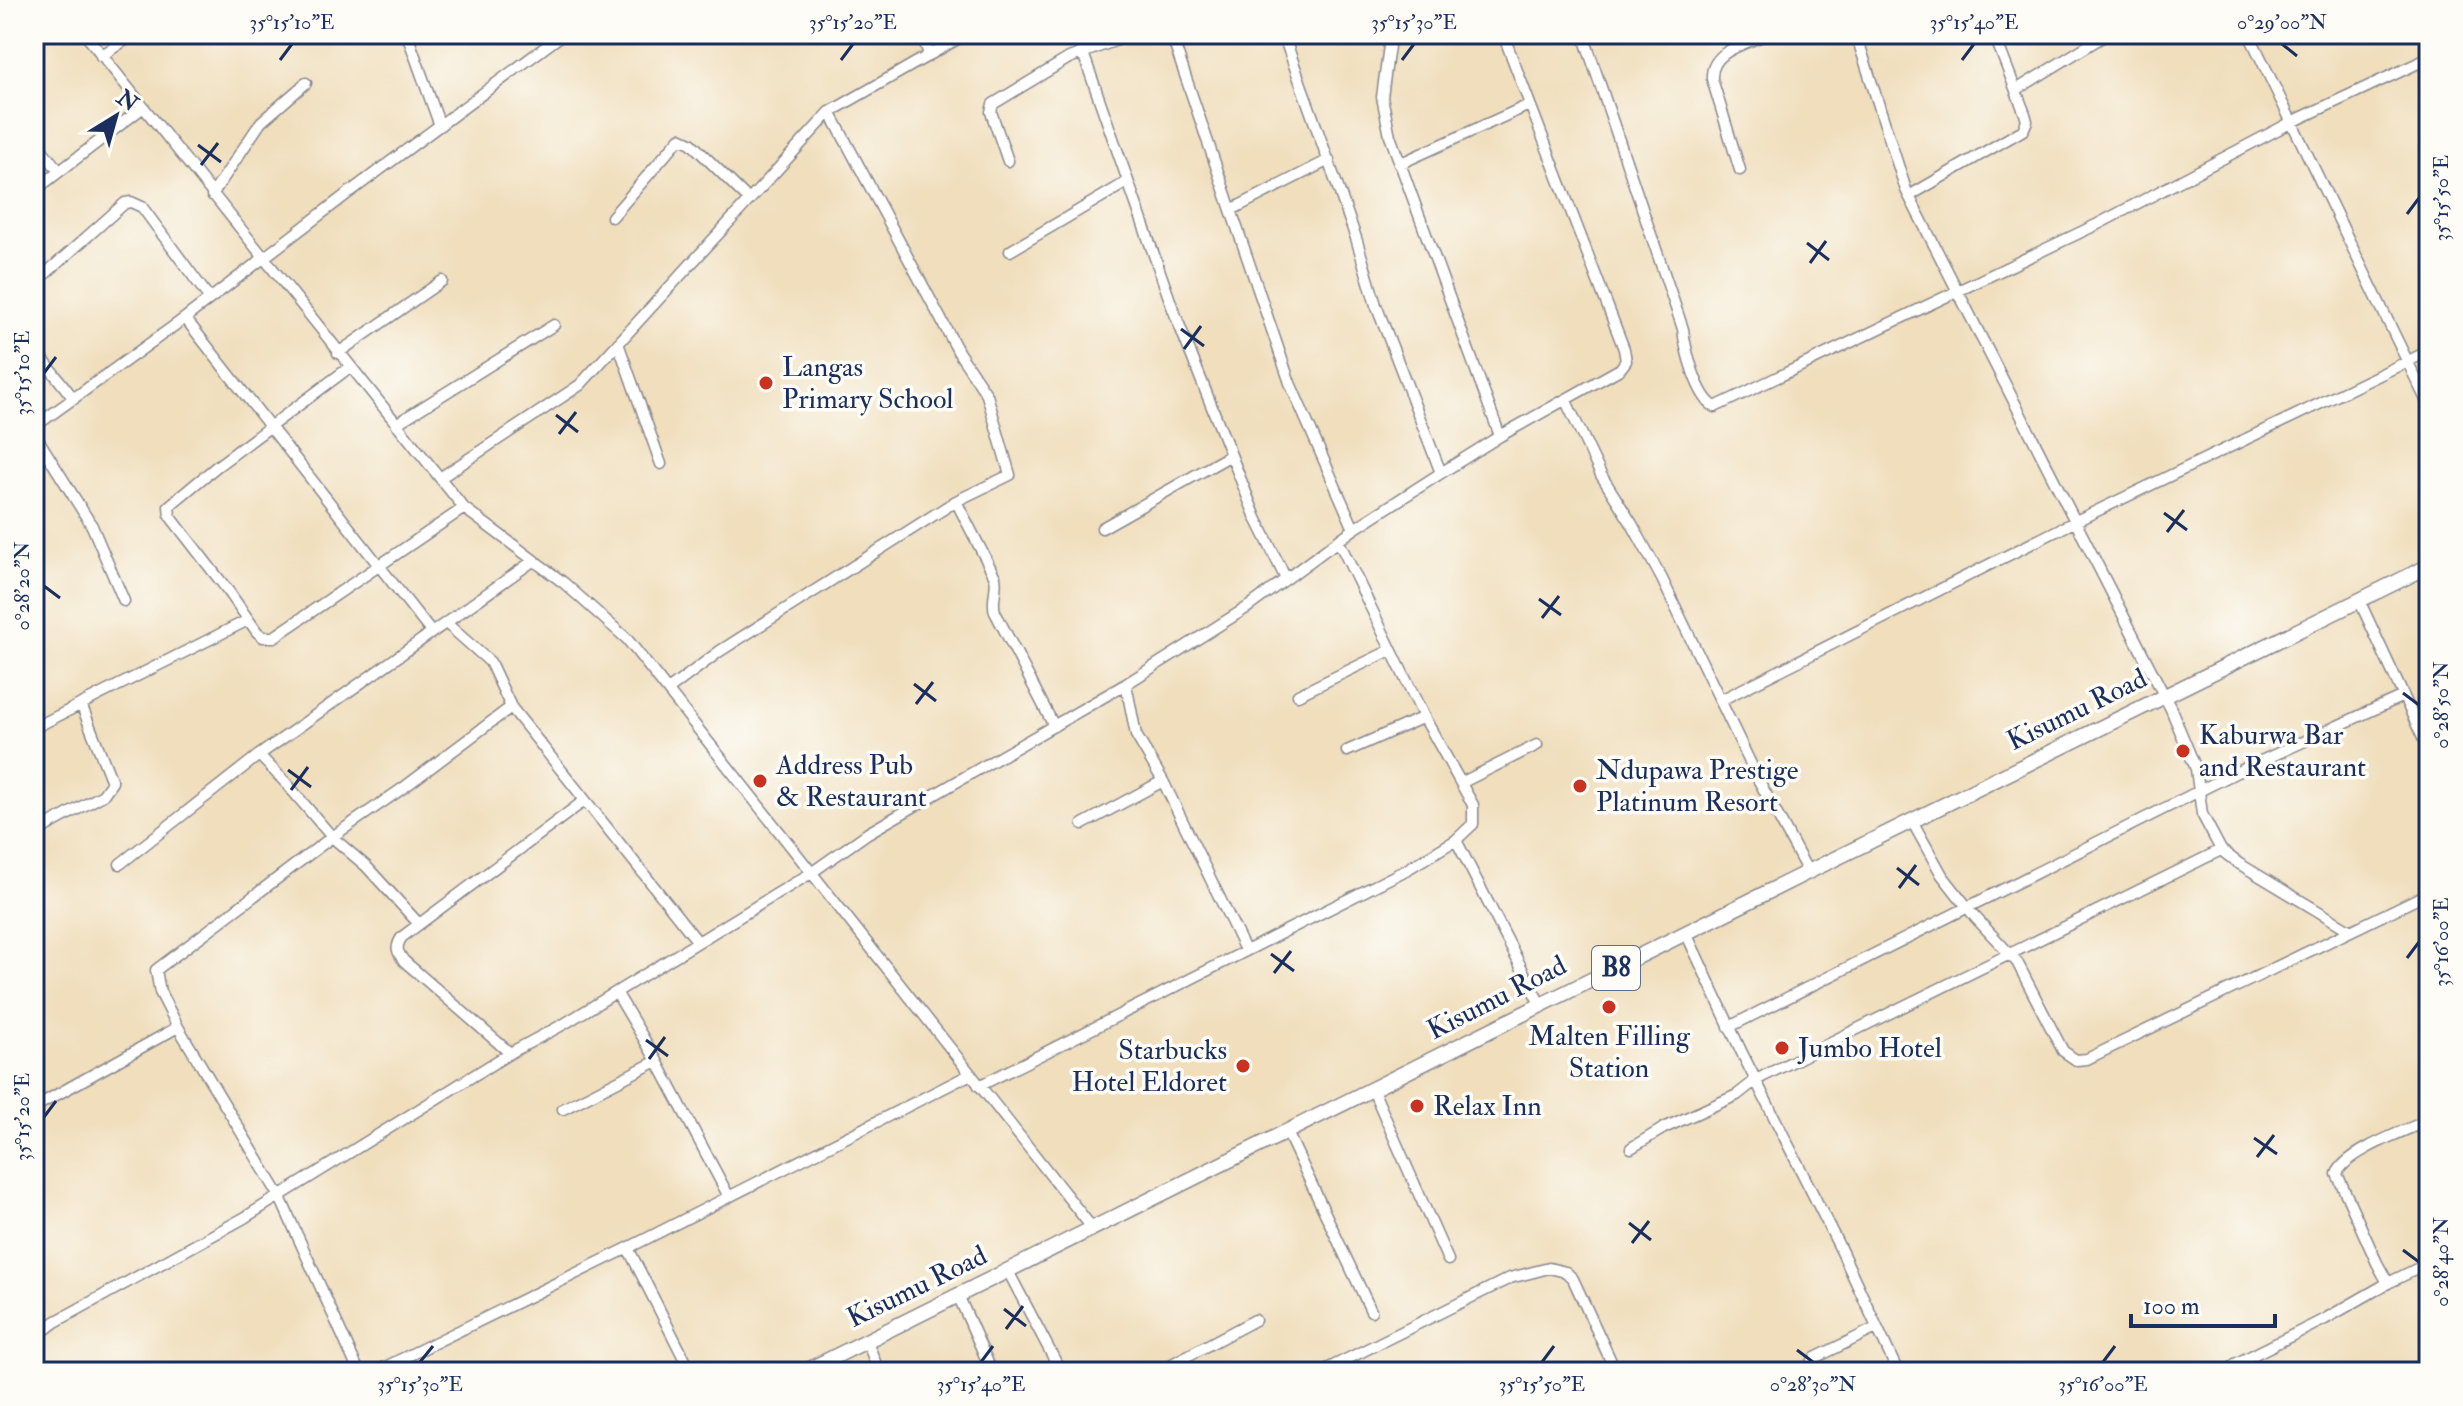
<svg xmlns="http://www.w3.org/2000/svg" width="2463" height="1406" viewBox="0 0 2463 1406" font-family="'IM FELL Double Pica',serif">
	<rect width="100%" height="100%" fill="#fdfcf7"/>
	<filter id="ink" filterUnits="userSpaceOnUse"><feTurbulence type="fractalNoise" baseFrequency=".0125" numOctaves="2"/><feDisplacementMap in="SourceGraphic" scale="16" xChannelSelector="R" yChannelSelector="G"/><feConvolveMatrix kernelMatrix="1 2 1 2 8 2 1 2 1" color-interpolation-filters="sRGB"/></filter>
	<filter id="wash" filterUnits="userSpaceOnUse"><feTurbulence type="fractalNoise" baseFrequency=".006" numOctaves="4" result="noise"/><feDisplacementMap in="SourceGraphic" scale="32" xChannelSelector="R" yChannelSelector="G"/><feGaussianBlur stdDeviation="1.8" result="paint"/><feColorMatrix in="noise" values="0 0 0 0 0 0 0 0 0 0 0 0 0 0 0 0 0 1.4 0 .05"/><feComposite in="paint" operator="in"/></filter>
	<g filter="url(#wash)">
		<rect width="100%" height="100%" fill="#f0debc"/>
	</g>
	<g filter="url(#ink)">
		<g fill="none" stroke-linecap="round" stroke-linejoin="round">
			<defs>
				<path id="minor" d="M85,34l379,474 100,75 63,56 466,590
					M407,34l33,92
					M922,34l7,21
					M1171,34l119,349 64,146
					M1283,34l73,204 20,67 65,168
					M1387,34l2,12 -7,51 8,39 110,300
					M1583,34l100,295c2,20 14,68 32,78l383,-183 194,-102 137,-64
					M1856,34l50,156 265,519 25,60 6,45 19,36 17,13 113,68
					M2249,34l180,372
					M1083,53l90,256 83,209 30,61
					M101,56l33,-22
					M2016,90l91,-56
					M34,140l25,31
					M1008,161l-17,-49 2,-8 76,-46 64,-24
					M1399,164l130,-59
					M1740,170l-28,-91c-2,-28 33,-35 55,-45
					M34,191l108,-83
					M212,195l49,-73 45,-39
					M1909,196l114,-66 4,-9 -2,-7 -31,-80
					M1231,210l98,-50
					M612,217l68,-79 11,5 57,56
					M1010,251l117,-69
					M34,284l91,-81 6,-1 11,5 68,92
					M185,318l246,314
					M618,343l43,121
					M34,348l40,51
					M338,353l104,-72
					M350,367l-134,100 -47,39 1,10 59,76 28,40 6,5h11l190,-129
					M1566,401l35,74 31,49 30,55 97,202 49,91
					M396,424l158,-99
					M34,427l151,-109 162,-124 216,-160
					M34,433l58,93 32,75
					M440,478l140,-93 250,-273 136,-78
					M956,501l39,76c3,12 -4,22 0,35l59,114
					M1102,528l129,-73
					M2360,602l69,149
					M446,623l44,39 21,45 187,235
					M1126,684l10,51 27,46 82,169
					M668,690l52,-39 236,-150 54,-26 -23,-80 -28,-42 -129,-241
					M1298,695l93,-45
					M1721,700l355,-179 353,-170
					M34,728l214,-108
					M1347,751l77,-34
					M259,755l27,28 46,54 34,29 53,58
					M1461,783l76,-38
					M1912,821l30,54 33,42 42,45 46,89 13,9 11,-1 342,-166
					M1083,824l80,-43
					M34,833l69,-38 9,-13 -31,-78
					M1456,840l85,166
					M120,864l139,-109 274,-194
					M1686,933l56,120 99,197 57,122
					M616,992l41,69 72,136
					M1729,1027l508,-255 166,-76
					M510,1053l-106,-92c-7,-9 -9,-14 -2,-24l182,-136
					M979,1086l427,-216 50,-30 17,-16v-19l-49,-88 -85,-175
					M1373,1090l75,170
					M42,1103l136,-76
					M563,1109l94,-48
					M2429,1120c-22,10 -84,32 -92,54l40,89 11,20 41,-20
					M1287,1132l84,179
					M1631,1148l33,-20 73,-33 19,-15 71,-36 394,-194
					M628,1248l63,124
					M1008,1271l53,101
					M958,1295l34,77
					M34,1338l21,-16 189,-104 266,-165 54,-29 247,-151 57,-40 258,-149 122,-77 106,-78 87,-56 59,-37 120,-67 6,-8 -2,-12 -121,-315
					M867,1341l12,31
					M2235,1364l90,-45 63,-36
					M34,1371l1,1
					M359,1372l-80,-177 -101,-168 -18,-35 -4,-22 176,-133 74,-51 105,-79
					M375,1372l253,-124 341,-173
					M1157,1372l98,-52
					M1321,1372l189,-94 39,-10 17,4 7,7 43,93
					M1805,1372l10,-14 61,-30"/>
				<path id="highway" d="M804,1372l1004,-500 621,-306"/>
			</defs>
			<use href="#minor" stroke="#86868d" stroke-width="13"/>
			<use href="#highway" stroke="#86868d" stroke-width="17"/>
			<use href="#minor" stroke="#fff" stroke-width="10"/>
			<use href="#highway" stroke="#fff" stroke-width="14"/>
		</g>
	</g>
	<path fill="none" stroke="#1b2f5e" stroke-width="3" d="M2282,44l15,12M280,60l12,-16M841,60l12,-16M1402,60l12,-16M1962,60l12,-16M198,145l23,17M201,165l17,-22M2407,214l12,-16M1807,243l22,17M1810,263l16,-22M1181,329l23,17M1184,349l17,-23M44,373l12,-16M556,415l22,17M559,434l17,-22M2164,513l23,17M2167,532l17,-22M44,586l16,12M1539,599l22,16M1542,618l17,-22M914,684l22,17M2403,693l16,12M916,704l17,-22M288,770l23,17M291,790l17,-23M1897,868l22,17M1899,888l17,-23M1271,954l23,17M2407,958l12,-16M1274,973l17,-22M646,1040l22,16M649,1059l16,-22M44,1117l12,-16M2254,1138l23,16M2257,1157l17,-22M1629,1223l22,17M1632,1243l17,-22M2403,1250l16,12M1004,1309l22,17M1006,1329l17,-23M1797,1350l16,12M420,1362l13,-16M981,1362l12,-16M1542,1362l12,-16M2103,1362l12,-16"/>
	<g fill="#c8321e" stroke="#fdfcf7" stroke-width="3">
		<circle cx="766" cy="383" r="8"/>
		<circle cx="2183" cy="751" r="8"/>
		<circle cx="760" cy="781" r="8"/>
		<circle cx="1580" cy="786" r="8"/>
		<circle cx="1609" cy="1007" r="8"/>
		<circle cx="1782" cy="1048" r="8"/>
		<circle cx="1243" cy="1066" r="8"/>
		<circle cx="1417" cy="1106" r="8"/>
	</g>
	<g text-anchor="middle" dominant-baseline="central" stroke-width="7" stroke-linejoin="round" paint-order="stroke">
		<rect fill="#fdfcf7" stroke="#5f6c8c" stroke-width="2" x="1592" y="946" width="48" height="44" rx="6"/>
		<g font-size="26" font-weight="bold" fill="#1b2f5e">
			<text x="1616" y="968">B8</text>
		</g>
		<g font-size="28" fill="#1b2f5e" stroke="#fdfcf7" text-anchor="start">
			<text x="782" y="367">Langas<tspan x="782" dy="32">Primary School</tspan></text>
			<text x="2199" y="735">Kaburwa Bar<tspan x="2199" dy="32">and Restaurant</tspan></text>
			<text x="776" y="765">Address Pub<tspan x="776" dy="32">&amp; Restaurant</tspan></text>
			<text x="1596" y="770">Ndupawa Prestige<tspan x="1596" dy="32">Platinum Resort</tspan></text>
			<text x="1609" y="1036" text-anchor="middle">Malten Filling<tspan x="1609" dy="32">Station</tspan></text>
			<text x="1798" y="1048">Jumbo Hotel</text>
			<text x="1227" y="1050" text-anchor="end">Starbucks<tspan x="1227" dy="32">Hotel Eldoret</tspan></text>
			<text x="1433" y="1106">Relax Inn</text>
		</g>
		<g font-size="28" fill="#1b2f5e" stroke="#fdfcf7">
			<text transform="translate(2077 710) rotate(-26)">Kisumu Road</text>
			<text transform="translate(1497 998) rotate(-27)">Kisumu Road</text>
			<text transform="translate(917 1287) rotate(-26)">Kisumu Road</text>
		</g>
	</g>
	<rect width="2463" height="1406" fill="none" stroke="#fdfcf7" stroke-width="88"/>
	<g transform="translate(116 116) rotate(37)" stroke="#fdfcf7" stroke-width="6" paint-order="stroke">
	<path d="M0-6L14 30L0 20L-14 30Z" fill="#1b2f5e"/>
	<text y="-12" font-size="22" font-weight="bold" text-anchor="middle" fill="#1b2f5e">N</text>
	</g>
	<path d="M2131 1314v12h144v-12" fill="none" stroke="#1b2f5e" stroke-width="4"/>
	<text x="2143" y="1314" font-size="24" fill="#1b2f5e" stroke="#fdfcf7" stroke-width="6" paint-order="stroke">100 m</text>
	<rect x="44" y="44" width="2375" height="1318" fill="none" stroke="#1b2f5e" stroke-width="3"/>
	<g font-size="20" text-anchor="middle" fill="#1b2f5e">
		<text x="292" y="29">35°15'10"E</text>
		<text x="853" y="29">35°15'20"E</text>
		<text x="1414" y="29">35°15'30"E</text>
		<text x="1974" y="29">35°15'40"E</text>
		<text x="2282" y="29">0°29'00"N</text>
		<text transform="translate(2441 198) rotate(-90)" y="7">35°15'50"E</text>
		<text transform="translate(22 373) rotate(-90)" y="7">35°15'10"E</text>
		<text transform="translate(22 586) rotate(-90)" y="7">0°28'20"N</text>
		<text transform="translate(2441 705) rotate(-90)" y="7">0°28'50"N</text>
		<text transform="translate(2441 942) rotate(-90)" y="7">35°16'00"E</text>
		<text transform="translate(22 1117) rotate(-90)" y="7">35°15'20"E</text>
		<text transform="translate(2441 1262) rotate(-90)" y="7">0°28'40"N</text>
		<text x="420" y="1391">35°15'30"E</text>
		<text x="981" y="1391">35°15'40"E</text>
		<text x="1542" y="1391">35°15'50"E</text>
		<text x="1813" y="1391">0°28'30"N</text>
		<text x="2103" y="1391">35°16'00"E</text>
	</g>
</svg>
